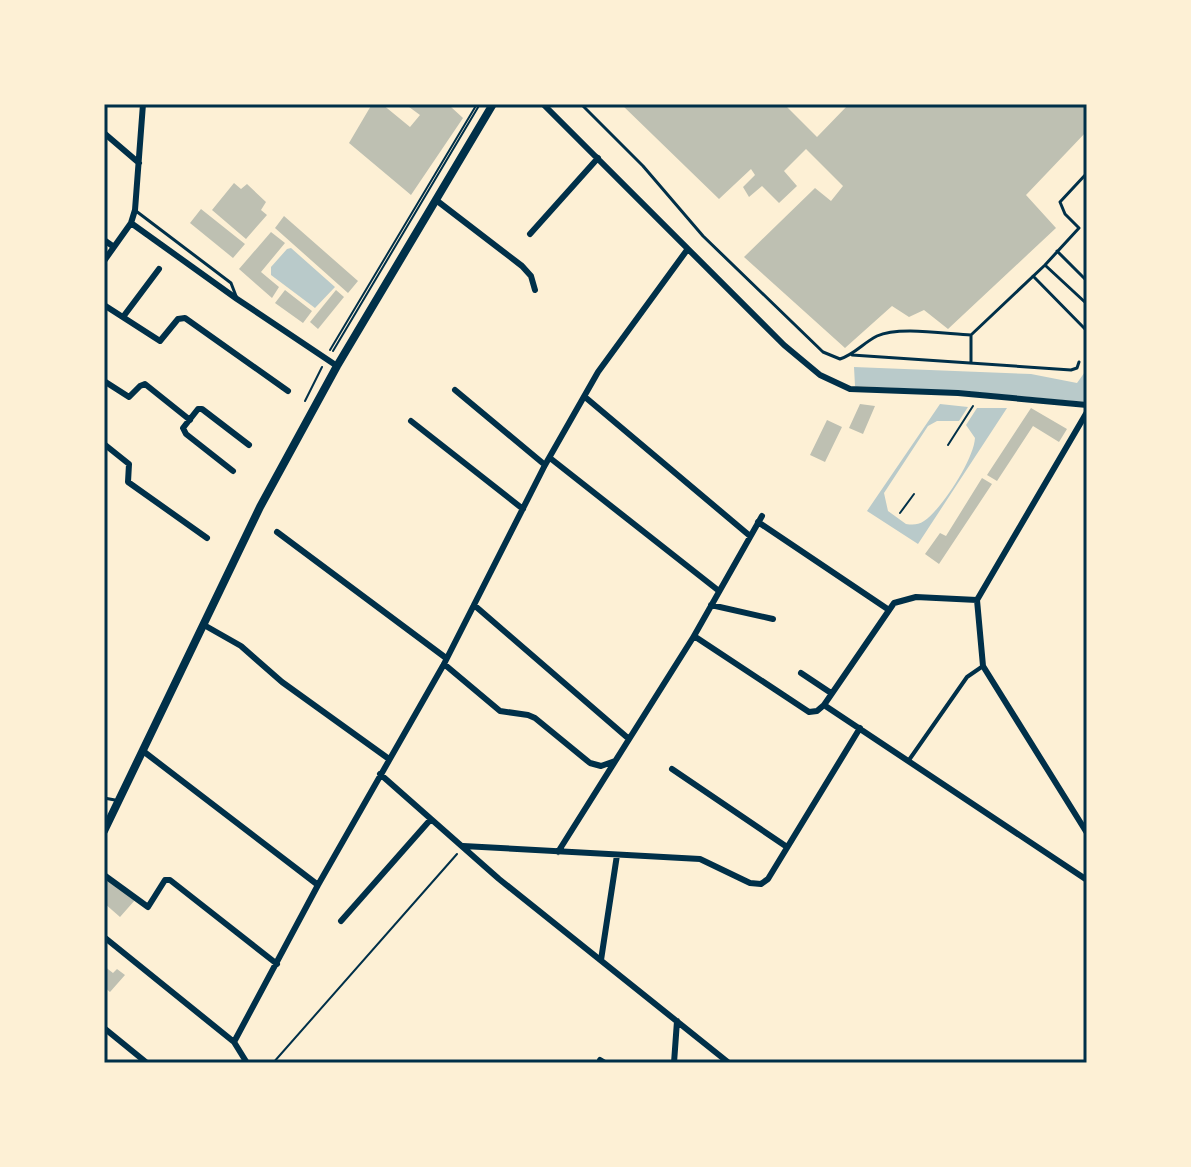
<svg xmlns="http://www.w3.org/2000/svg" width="1191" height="1167" viewBox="0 0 1191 1167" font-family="'Titillium Web',sans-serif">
	<rect width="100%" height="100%" fill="#fdf0d5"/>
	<path fill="#b9caca" d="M291,248l44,39 -20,21 -44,-33v-8l16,-18z
		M854,367l177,7 46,9 10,-14v28l-3,5 -121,-11 -108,-5z
		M940,404l28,3 -9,14h-22l-9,5 -44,67 4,18 18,13c7,1 12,1 18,-3 18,-12 50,-62 51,-83l-9,-13 11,-17h30l-89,136 -51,-33z"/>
	<path fill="#bec0b2" d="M372,104h10l28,23 10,-12 -15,-11h34l5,3h7l12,11 -52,77 -62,-52z
		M621,104h163l33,33 32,-33h238v27l-61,64 30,33 -108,101 -24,-19 -15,7 -17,-11 -47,42 -101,-91 71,-69 16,13 12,-15 -37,-37 -22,22 13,15 -18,17 -17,-17 -13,11 -6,-10 12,-12 -4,-6 -32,30z
		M234,183l7,6 6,-5 19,18 -5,8 6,5 -21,24 -34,-29z
		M201,209l44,35 -12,14 -43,-35z
		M284,216l74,65 -10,12 -73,-65z
		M271,232l14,11 -24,29 18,15 -7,11 -33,-29z
		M285,290l27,21 -9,12 -28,-20z
		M336,290l8,7 -26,32 -8,-7z
		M860,404l15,2 -12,28 -14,-6z
		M1031,408l36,21 -8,13 -26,-16 -36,55 -10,-6z
		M827,420l15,7 -17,35 -15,-7z
		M982,478l10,6 -53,80 -14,-10 15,-21 6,3z
		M106,877l29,23 -15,17 -16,-14z
		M104,966l9,7 4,-4 8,6 -15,17 -6,-5z"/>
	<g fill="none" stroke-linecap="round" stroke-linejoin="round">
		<path stroke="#003049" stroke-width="2" d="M330,350l147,-246
			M333,351l147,-247
			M305,401l17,-34
			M948,445l25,-39
			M900,513l14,-19
			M273,1063l184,-209"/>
		<path stroke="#003049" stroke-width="3" d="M581,104l62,62 60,70 120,116 17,7c15,-5 23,-16 37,-23 21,-10 70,-2 94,-1l74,-70 34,-37 -14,-14 -5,-12 27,-29
			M136,211l95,72 5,13
			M1057,251l30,30
			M1046,266l41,38
			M1033,276l54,55
			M971,335v27
			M852,355l219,15 6,-2 2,-6
			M104,798l11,2"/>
		<path stroke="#003049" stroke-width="4" d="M909,760l58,-83 16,-11"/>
		<path stroke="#003049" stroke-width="6" d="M543,104l241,241 36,30 30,14 108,4 129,12
			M104,133l35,30
			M436,200l86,66 9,10 4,14
			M131,223l106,76 100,67
			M530,234l68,-76
			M104,240l10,7
			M104,261l27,-38 4,-13 8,-106
			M104,305l56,36 18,-22 7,-1 103,73
			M123,317l36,-48
			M104,381l25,16 11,-11 5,-2 45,36
			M455,390l90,75
			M585,397l165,139
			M411,421l112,88
			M104,444l25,20 -1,18 79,56
			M550,458l169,133
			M233,471l-47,-37 -3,-6 15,-19h4l47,36
			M758,522l131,88
			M277,532l169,126
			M977,600l6,66 104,167
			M977,600l110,-188
			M474,605l155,134
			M711,605l62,14
			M204,625l37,21 41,36 107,77
			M694,636l115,76 8,-1 7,-6 70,-102 22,-6 61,3
			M444,664l56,47 28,4 7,3 55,45 11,3 14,-5
			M801,673l30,20
			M824,705l263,175
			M143,751l175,134
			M672,769l115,78
			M380,774l119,105 230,184
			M463,846l237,13 50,24 11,1 7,-5 92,-151
			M558,852l136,-216 68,-120
			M104,875l44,32 17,-27h5l107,84
			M341,921l90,-102
			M104,937l130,105 13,21
			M601,960l16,-105
			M104,1028l43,35
			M234,1042l84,-157 126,-221 101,-199 53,-93 89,-122
			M600,1060l5,3
			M674,1063l3,-42"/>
		<path stroke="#003049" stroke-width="8" d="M104,831l156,-324 77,-141 156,-262"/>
	</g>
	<rect width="1191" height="1167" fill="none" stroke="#fdf0d5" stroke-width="212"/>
	<rect x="106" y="106" width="979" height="955" fill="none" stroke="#003049" stroke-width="3"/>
</svg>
